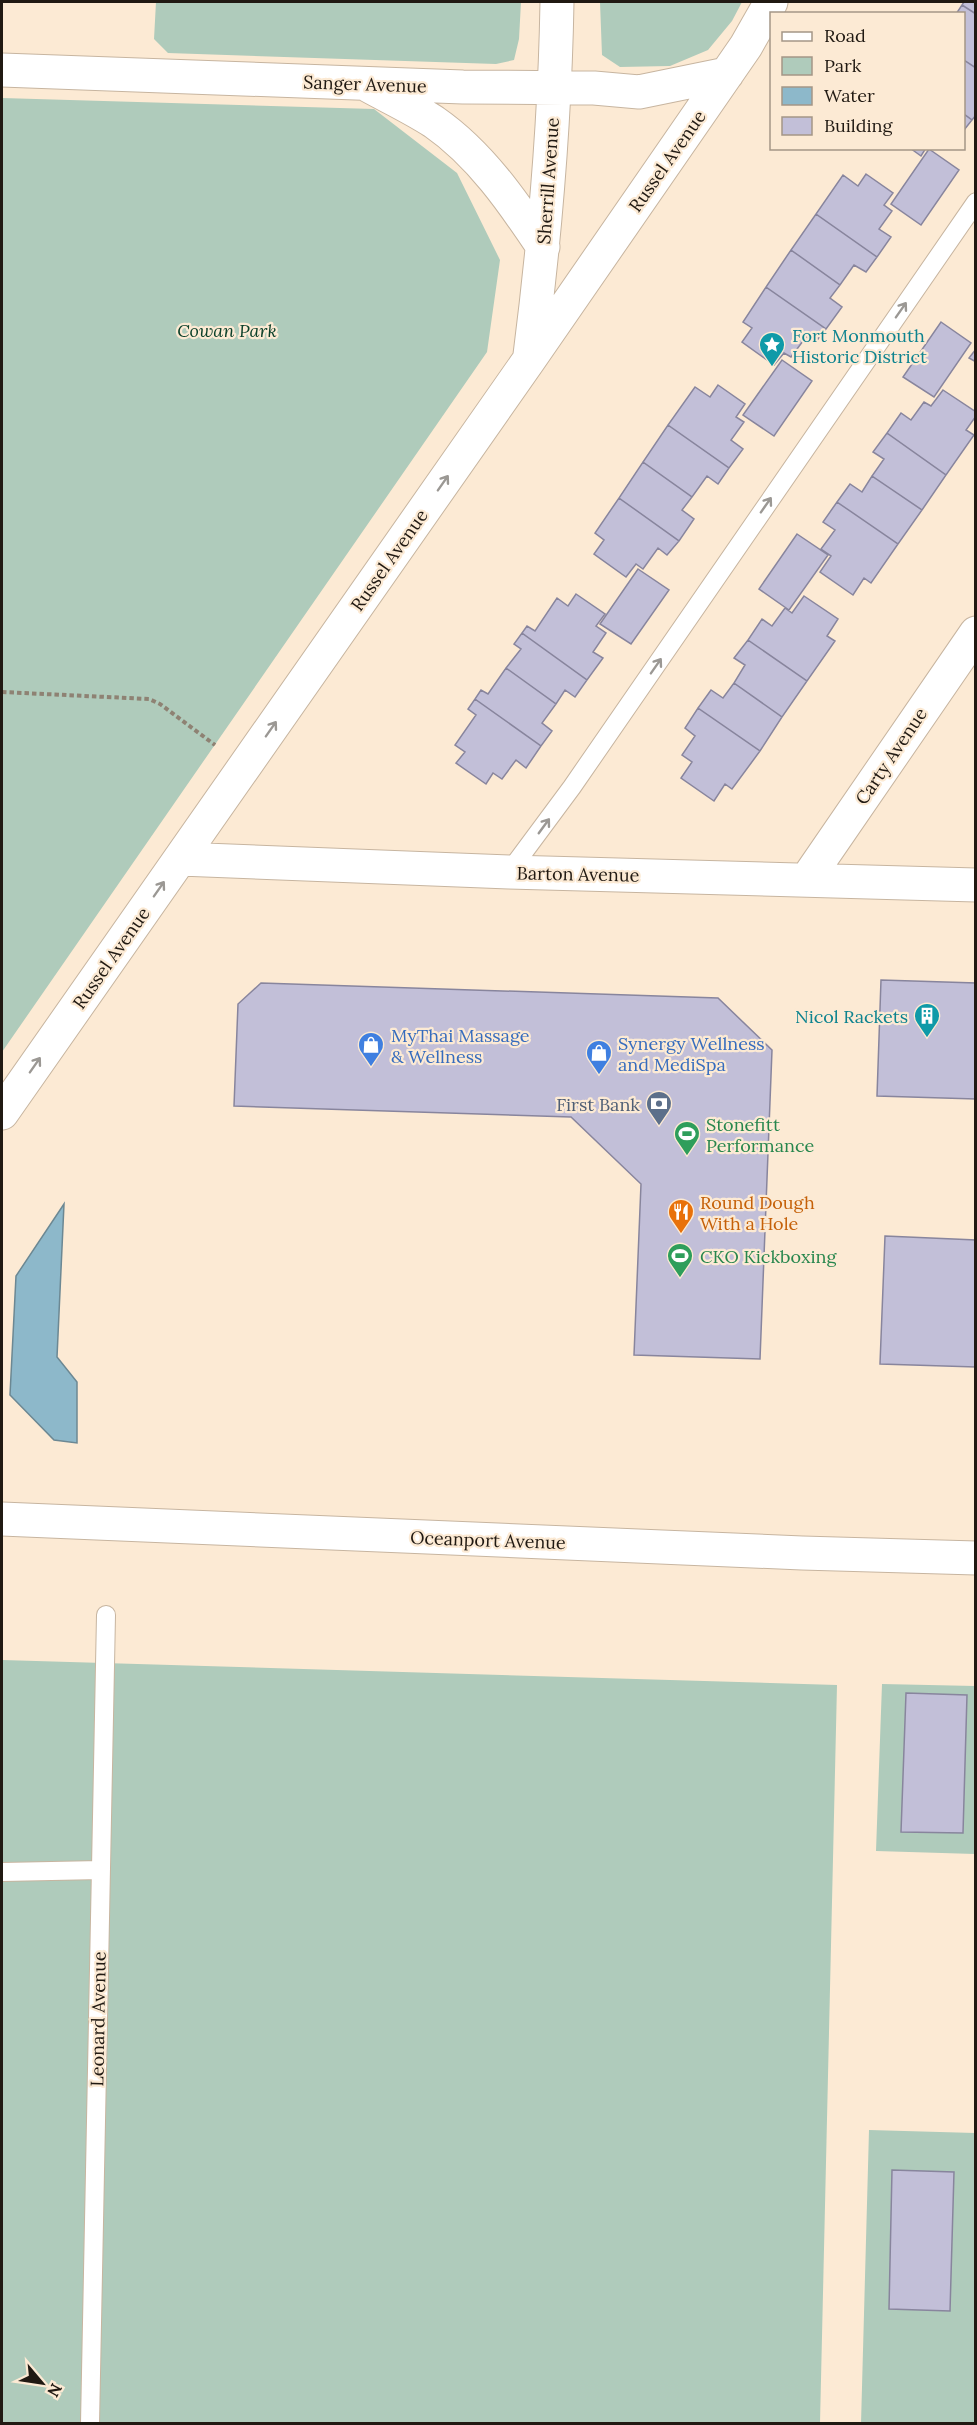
<svg xmlns="http://www.w3.org/2000/svg" width="977" height="2425" viewBox="0 0 977 2425" font-family="Lora,serif">
	<rect width="100%" height="100%" fill="#fcead4"/>
	<path fill="#afcbbb" d="M156,2h365l-2,37 -5,21 -18,4 -328,-11 -14,-14z
		M600,2h142l-10,19 -24,29 -38,16 -50,1 -18,-12z
		M2,98l372,11 83,64 43,87 -13,92 -485,700z
		M2,1660l835,25 -17,738 -818,1z
		M882,1684l93,2v168l-99,-3z
		M869,2130l106,3v290l-114,1z"/>
	<path fill="#8db8ca" stroke="#6c8893" stroke-width="1.5" d="M64,1204l-7,153 20,25v61l-23,-3 -44,-45 6,-119z"/>
	<path fill="#c2bfd8" stroke="#88859d" stroke-width="1.5" d="M964,2h12v12l-14,-9z
		M962,5l14,9v54l-12,-8v-46h-8z
		M964,60l12,8v47l-4,5 -8,-6z
		M964,114l8,6 -8,10z
		M910,148h16l-5,8z
		M929,149l30,21 -38,55 -30,-21z
		M866,174l27,19 -9,12 8,6 -13,18 12,8 -14,20 -61,-43 27,-39 15,11z
		M816,214l61,43 -11,15 -12,-7 -14,20 -49,-35z
		M791,250l49,35 -10,13 12,9 -16,22 -60,-42z
		M766,287l60,42 -11,14 -9,-6 -15,20 -7,-4 -10,12 -32,-23 10,-14 -9,-6z
		M941,322l30,21 -37,54 -31,-20z
		M976,349v13l-7,-4z
		M782,360l30,21 -38,55 -31,-21z
		M718,385l27,19 -9,13 8,5 -13,18 12,9 -14,19 -61,-43 27,-38 15,10z
		M943,390l33,22v4l-10,14 8,5 -28,40 -59,-42 14,-20 10,7 13,-18 7,4z
		M668,425l61,43 -11,16 -11,-8 -15,21 -49,-35z
		M887,433l59,42 -24,35 -50,-34 12,-17 -11,-7z
		M643,462l49,35 -10,13 12,9 -15,22 -60,-43z
		M872,476l50,34 -24,34 -61,-42 13,-18 12,8z
		M619,498l60,43 -12,14 -9,-7 -15,21 -7,-5 -10,13 -32,-23 10,-14 -9,-7z
		M837,502l61,42 -27,39 -7,-5 -11,17 -33,-23 11,-16 -10,-7 14,-19 -12,-8z
		M797,534l31,21 -39,55 -30,-21z
		M638,569l31,21 -38,54 -31,-20z
		M576,594l29,20 -9,12 10,7 -13,19 10,6 -16,22 -65,-47 5,-7 8,5 22,-33 11,8z
		M804,596l34,23 -11,17 8,5 -28,40 -59,-41 14,-21 10,7 13,-18 7,5z
		M522,633l65,47 -12,17 -10,-7 -9,14 -50,-36 15,-19 -7,-5z
		M748,640l59,41 -25,36 -48,-34 11,-18 -11,-7z
		M506,668l50,36 -14,19 10,8 -11,15 -66,-47 6,-9 7,4z
		M734,683l48,34 -22,34 -62,-43 13,-18 12,8z
		M475,699l66,47 -15,22 -10,-8 -14,19 -9,-6 -7,11 -30,-21 9,-11 -10,-7 21,-30 -8,-6z
		M698,708l62,43 -28,38 -7,-5 -11,17 -33,-23 11,-16 -10,-7 13,-19 -10,-8z
		M881,980l95,3v116l-99,-3z
		M261,983l457,15 54,52 -12,309 -126,-4 7,-171 -70,-67 -337,-11 4,-102z
		M885,1236l91,4v127l-96,-3z
		M906,1693l61,2 -4,138 -62,-1z
		M892,2170l62,2 -4,139 -61,-2z"/>
	<g fill="none" stroke-linecap="round" stroke-linejoin="round">
		<defs>
			<path id="service" d="M509,872l63,-85 404,-585
				M2,1872l99,-2
				M90,2424l16,-809"/>
			<path id="minor" d="M2,70l461,17 131,1 45,4 88,-18
				M369,86c22,12 45,23 65,36 46,32 79,80 109,125
				M530,355c15,-118 25,-235 27,-353
				M180,859l329,13 467,13
				M807,879l169,-246
				M2,1113l527,-753 217,-314 25,-44"/>
			<path id="secondary" d="M2,1519l800,34 174,5"/>
		</defs>
		<use href="#service" stroke="#c7b5a0" stroke-width="20"/>
		<use href="#minor" stroke="#c7b5a0" stroke-width="35"/>
		<use href="#secondary" stroke="#c7b5a0" stroke-width="35"/>
		<path stroke="#8e8273" stroke-width="4" stroke-dasharray="4.5 3" stroke-linecap="butt" d="M2,692l147,7 11,5 55,41"/>
		<use href="#service" stroke="#fff" stroke-width="18"/>
		<use href="#minor" stroke="#fff" stroke-width="33"/>
		<use href="#secondary" stroke="#fff" stroke-width="33"/>
	</g>
	<defs><path id="oneway-shaft" d="M-6 0H5M1.5-3L5.5 0L1.5 3" fill="none" stroke-width="1.6" stroke-linecap="round" stroke-linejoin="round" transform="scale(1.5)"/></defs>
	<g stroke="#9b9894">
		<use href="#oneway-shaft" transform="translate(901 310) rotate(-55)"/>
		<use href="#oneway-shaft" transform="translate(443 483) rotate(-55)"/>
		<use href="#oneway-shaft" transform="translate(766 505) rotate(-55)"/>
		<use href="#oneway-shaft" transform="translate(656 666) rotate(-55)"/>
		<use href="#oneway-shaft" transform="translate(271 729) rotate(-55)"/>
		<use href="#oneway-shaft" transform="translate(544 826) rotate(-54)"/>
		<use href="#oneway-shaft" transform="translate(159 889) rotate(-55)"/>
		<use href="#oneway-shaft" transform="translate(35 1065) rotate(-55)"/>
	</g>
	<defs>
		<symbol id="sight-pin" viewBox="-11 -11 22 30"><path d="M0 17L-7.5 6A9.5 9.5 0 1 1 7.5 6Z" fill="#0f9aa8" stroke="#fcead4"/><path d="M0-6L1.8-2.2L6-1.7L2.9 1.2L3.7 5.4L0 3.3L-3.7 5.4L-2.9 1.2L-6-1.7L-1.8-2.2Z" fill="#fff"/></symbol>
		<symbol id="building-pin" viewBox="-11 -11 22 30"><path d="M0 17L-7.5 6A9.5 9.5 0 1 1 7.5 6Z" fill="#0f9aa8" stroke="#fcead4"/><path d="M-4-6H4V6H1V3H-1V6H-4ZM-2.5-4.3h1.7v1.8h-1.7ZM.8-4.3h1.7v1.8H.8ZM-2.5-1h1.7V.8h-1.7ZM.8-1h1.7V.8H.8Z" fill="#fff"/></symbol>
		<symbol id="shop-pin" viewBox="-11 -11 22 30"><path d="M0 17L-7.5 6A9.5 9.5 0 1 1 7.5 6Z" fill="#3f7fe0" stroke="#fcead4"/><path d="M-5-2.5h2.3a2.7 3.5 0 0 1 5.4 0H5L5.5 6h-11ZM-1.5-2.5h3a1.5 2.3 0 0 0-3 0Z" fill="#fff"/></symbol>
		<symbol id="bank-pin" viewBox="-11 -11 22 30"><path d="M0 17L-7.5 6A9.5 9.5 0 1 1 7.5 6Z" fill="#5c6f8a" stroke="#fcead4"/><path d="M-6-4H6V4H-6ZM0-2.3a2.3 2.3 0 1 0 0 4.6a2.3 2.3 0 1 0 0-4.6Z" fill="#fff"/></symbol>
		<symbol id="stadium-pin" viewBox="-11 -11 22 30"><path d="M0 17L-7.5 6A9.5 9.5 0 1 1 7.5 6Z" fill="#2e9e5b" stroke="#fcead4"/><path d="M0-5a6.5 5 0 1 0 0 10a6.5 5 0 1 0 0-10ZM-3.5-1.8h7v3.6h-7Z" fill="#fff"/></symbol>
		<symbol id="restaurant-pin" viewBox="-11 -11 22 30"><path d="M0 17L-7.5 6A9.5 9.5 0 1 1 7.5 6Z" fill="#e8710a" stroke="#fcead4"/><path d="M-5-6h1v4h1v-4h1v4h1v-4h1v5L-1.5 .5V6h-2V.5L-5-1ZM5-6V6H3V1.5H1.5Q1.5-4 5-6Z" fill="#fff"/></symbol>
	</defs>
	<g fill-rule="evenodd">
		<use href="#sight-pin" x="757" y="330" width="30" height="40"/>
		<use href="#building-pin" x="912" y="1001" width="30" height="40"/>
		<use href="#shop-pin" x="356" y="1030" width="30" height="40"/>
		<use href="#shop-pin" x="584" y="1038" width="30" height="40"/>
		<use href="#bank-pin" x="644" y="1089" width="30" height="40"/>
		<use href="#stadium-pin" x="672" y="1119" width="30" height="40"/>
		<use href="#restaurant-pin" x="666" y="1197" width="30" height="40"/>
		<use href="#stadium-pin" x="665" y="1241" width="30" height="40"/>
	</g>
	<g text-anchor="middle" dominant-baseline="central" stroke-width="4.5" stroke-linejoin="round" paint-order="stroke">
		<g font-size="18" fill="#201912" stroke="#fcead4">
			<text transform="translate(365 84) rotate(2)">Sanger Avenue</text>
			<text transform="translate(667 161) rotate(-55)">Russel Avenue</text>
			<text transform="translate(548 181) rotate(-86)">Sherrill Avenue</text>
			<text transform="translate(389 560) rotate(-55)">Russel Avenue</text>
			<text transform="translate(891 756) rotate(-56)">Carty Avenue</text>
			<text transform="translate(578 874) rotate(1)">Barton Avenue</text>
			<text transform="translate(111 958) rotate(-55)">Russel Avenue</text>
			<text transform="translate(488 1540) rotate(2)">Oceanport Avenue</text>
			<text transform="translate(98 2019) rotate(-89)">Leonard Avenue</text>
		</g>
		<g font-size="18" font-style="italic" fill="#0b402a" stroke="#fcead4">
			<text x="227" y="330">Cowan Park</text>
		</g>
		<g font-size="18" fill="#0d838f" stroke="#fcead4" text-anchor="start">
			<text x="792" y="335">Fort Monmouth<tspan x="792" dy="21">Historic District</tspan></text>
			<text x="908" y="1016" text-anchor="end">Nicol Rackets</text>
		</g>
		<g font-size="18" fill="#366cbe" stroke="#fcead4" text-anchor="start">
			<text x="391" y="1035">MyThai Massage<tspan x="391" dy="21">&amp; Wellness</tspan></text>
			<text x="618" y="1043">Synergy Wellness<tspan x="618" dy="21">and MediSpa</tspan></text>
		</g>
		<g font-size="18" fill="#4e5e75" stroke="#fcead4" text-anchor="end">
			<text x="640" y="1104">First Bank</text>
		</g>
		<g font-size="18" fill="#27864d" stroke="#fcead4" text-anchor="start">
			<text x="706" y="1124">Stonefitt<tspan x="706" dy="21">Performance</tspan></text>
			<text x="700" y="1256">CKO Kickboxing</text>
		</g>
		<g font-size="18" fill="#c56008" stroke="#fcead4" text-anchor="start">
			<text x="700" y="1202">Round Dough<tspan x="700" dy="21">With a Hole</tspan></text>
		</g>
	</g>
	<rect width="977" height="2425" fill="none" stroke="#201912" stroke-width="6"/>
	<rect x="770" y="12" width="195" height="138" fill="#fcead4" stroke="#a49686" stroke-width="1.5"/>
	<rect x="782" y="32" width="30" height="9" fill="#ffffff" stroke="#a49686" stroke-width="1.5"/>
	<text x="824" y="42" font-size="18" fill="#201912">Road</text>
	<rect x="782" y="57" width="30" height="18" fill="#afcbbb" stroke="#a49686" stroke-width="1.5"/>
	<text x="824" y="72" font-size="18" fill="#201912">Park</text>
	<rect x="782" y="87" width="30" height="18" fill="#8db8ca" stroke="#a49686" stroke-width="1.5"/>
	<text x="824" y="102" font-size="18" fill="#201912">Water</text>
	<rect x="782" y="117" width="30" height="18" fill="#c2bfd8" stroke="#a49686" stroke-width="1.5"/>
	<text x="824" y="132" font-size="18" fill="#201912">Building</text>
	<g transform="translate(42 2383) rotate(119)" stroke="#fcead4" stroke-width="4.5" paint-order="stroke">
	<path d="M0-4.5L10 22L0 15L-10 22Z" fill="#201912"/>
	<text y="-9" font-size="16" font-weight="bold" text-anchor="middle" fill="#201912">N</text>
	</g>
</svg>
